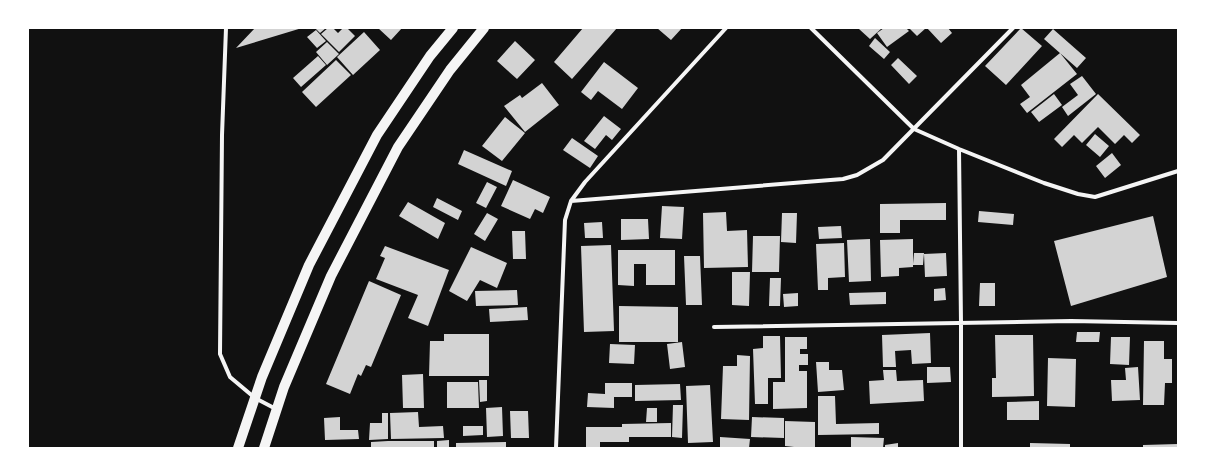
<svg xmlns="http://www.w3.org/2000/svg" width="1206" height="476" viewBox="0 0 1206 476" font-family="'Fira Sans Condensed',sans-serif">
	<rect width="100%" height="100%" fill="#111"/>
	<path fill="#d3d3d3" d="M255,28h47l-66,20z
		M315,28h11l-6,5z
		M328,28h5l5,5 5,-5h4l8,8 -16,16 -18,-18z
		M378,28h24l-11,12z
		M583,28h34l-45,51 -18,-17z
		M657,28h25l-11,12z
		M860,28h22l-12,11 -11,-10z
		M884,28h22l3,3 -22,16 -10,-14z
		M909,28h17l-9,8z
		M927,28h21l4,5 -11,10z
		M1021,28l21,18 -36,39 -21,-19z
		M1053,29l33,29 -9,10 -33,-29z
		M316,30l10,11 -9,7 -10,-11z
		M364,32l16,18 -27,25 -16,-18z
		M875,38l15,14 -6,7 -15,-13z
		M515,41l20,19 -18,19 -20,-18z
		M327,42l12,12 -12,11 -11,-13z
		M1060,53l17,21 -50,39 -7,-9 10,-7 -9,-12z
		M318,56l8,9 -25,22 -8,-9z
		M898,58l19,18 -8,8 -18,-19z
		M336,60l15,15 -35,32 -14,-15z
		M604,62l34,26 -16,21 -24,-18 -7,9 -10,-8z
		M1082,76l14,18 -28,22 -6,-9 16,-12 -8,-11z
		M542,83l17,22 -34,27 -21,-26 16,-11 2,3z
		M1054,94l8,11 -23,17 -8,-10z
		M1098,94l42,41 -8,8 -8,-8 -9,9 -17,-17 -16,16 -8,-8 -12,12 -8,-8z
		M604,116l17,13 -9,11 -6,-5 -11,14 -11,-8z
		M505,117l20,16 -23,28 -20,-15z
		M1095,134l14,12 -9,11 -14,-12z
		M572,138l26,18 -8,12 -27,-18z
		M464,150l48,21 -6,15 -48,-22z
		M1112,153l9,12 -16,13 -9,-12z
		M513,180l37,17 -7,16 -8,-4 -5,10 -29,-13z
		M487,182l10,5 -11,21 -10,-5z
		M437,198l25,13 -4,9 -25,-13z
		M408,202l37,21 -7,16 -39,-23z
		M946,203v17h-46v13h-20v-29z
		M662,206l22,1 -2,32 -22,-1z
		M979,211l35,3 -1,11 -35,-3z
		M726,212l1,19 20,-1 1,37 -44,1 -1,-55z
		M487,213l11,6 -13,22 -11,-7z
		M782,213h15l-1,30 -15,-1z
		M1153,216l14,61 -96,29 -17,-65z
		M621,219h27l1,20 -28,1z
		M602,222l1,16h-18l-1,-15z
		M841,226l1,12 -23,1 -1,-12z
		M512,231h13l1,28h-13z
		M753,236h27l-1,36h-27z
		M870,239l1,42 -22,1 -2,-42z
		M913,239v25l1,-11h10l-1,12h-10v2l-14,1v8l-18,1 -1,-37z
		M844,243l1,34 -17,1v12h-10l-2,-46z
		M611,245l3,86 -30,1 -3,-86z
		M385,246l64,24 -21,56 -20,-8 10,-23 -42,-16 9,-21 -5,-2z
		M471,247l36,16 -10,25 -17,-8 -13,21 -18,-10z
		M618,250h57v35h-29v-21h-12v22l-16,-1z
		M946,253l1,23 -22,1 -1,-23z
		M684,256h16l2,49h-16z
		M732,272h18l-1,34 -17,-1z
		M770,278h11l-1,28h-11z
		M369,281l32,14 -30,72 -5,-2 -5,11 -3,-2 -8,20 -24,-10z
		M980,283h15v23h-16z
		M945,288l1,12 -12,1v-12z
		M517,290l1,15 -42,1 -1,-15z
		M886,292v12l-36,1 -1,-12z
		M798,293v13l-14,1 -1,-13z
		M619,306l59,1v35h-59z
		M527,307l1,13 -38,2 -1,-13z
		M1077,332h23l-1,10h-23z
		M930,333l1,30 -19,1 -1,-14 -16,1 1,16h-13l-1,-32z
		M444,334h45v42h-60l1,-35h14z
		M995,335h38l1,61 -42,1v-19h4z
		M763,336h17l1,42h-13v26h-13l-2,-55 10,-1z
		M785,337h22v12h-7v5h8v11h-9v6h8v37l-34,1v-27h12z
		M1111,337h19l-1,28 -19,-1z
		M1144,341h20v18h8v24h-7l-1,22h-21z
		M682,342l3,25 -15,2 -3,-25z
		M610,344l25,1 -1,19 -25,-1z
		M737,355l13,1 -1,64 -28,-1 2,-53h14z
		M1048,358l28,1 -1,48 -28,-1z
		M816,362h13v8h13l2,20 -26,2z
		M927,367h23l1,15 -24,1z
		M1138,367l2,33 -28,1 -1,-21h15l-1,-12z
		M883,370h13l1,11 26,-1 1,21 -54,3 -1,-23 15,-1z
		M423,374l1,34h-21l-1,-33z
		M479,380h8v21l-7,1z
		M447,382h31l1,26h-32z
		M605,383h27v14h-18v11l-27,-1 1,-14 17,1z
		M680,384l1,16 -46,1v-16z
		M710,385l3,57 -25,1 -2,-57z
		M818,396h17l1,28 43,-1v11l-61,1z
		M1039,401v19h-32v-18z
		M673,405h10l-1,33 -10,-1z
		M502,407l1,29 -16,1 -1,-29z
		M647,408h10v14h-11z
		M510,411h18l1,27h-18z
		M418,412l1,15 24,-1 1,12 -53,1 -1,-26z
		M382,413h6v26l-19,1 1,-17h12z
		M340,417v13h18l1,9 -34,1 -1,-22z
		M752,417l32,1v20l-33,-1z
		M785,421l30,1v26h-21v-1l-9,-1z
		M671,423v14h-42v5h-29v6h-14v-21h36v-3z
		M463,426h20v9l-20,1z
		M720,437l30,2 -1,9h-29z
		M851,437l33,1 -1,10h-32z
		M449,440v8h-12v-7z
		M388,441v4v-4h46v7h-63v-6z
		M506,442v6h-50v-5z
		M898,443v5h-13v-3z
		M1030,443l40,1v4h-40z
		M1178,444v4h-35v-3z"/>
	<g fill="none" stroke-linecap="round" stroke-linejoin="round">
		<path stroke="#f5f5f5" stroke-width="4" d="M226,28l-4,107 -2,219 10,23 25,21 21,11
			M811,28l103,101 45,20 85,34 34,11 17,3 83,-26
			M959,149l2,174v125
			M571,201l272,-22 14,-4 26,-15 130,-132
			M714,327l357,-6 107,2
			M556,448l9,-228 6,-19 14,-19 141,-154"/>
		<path stroke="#f5f5f5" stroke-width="10" d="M238,448l24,-71 47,-112 68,-130 53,-79 23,-28
			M264,448l20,-61 47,-111 67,-129 52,-77 34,-42"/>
	</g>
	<rect width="1206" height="476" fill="none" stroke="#ffffff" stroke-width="58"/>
</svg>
